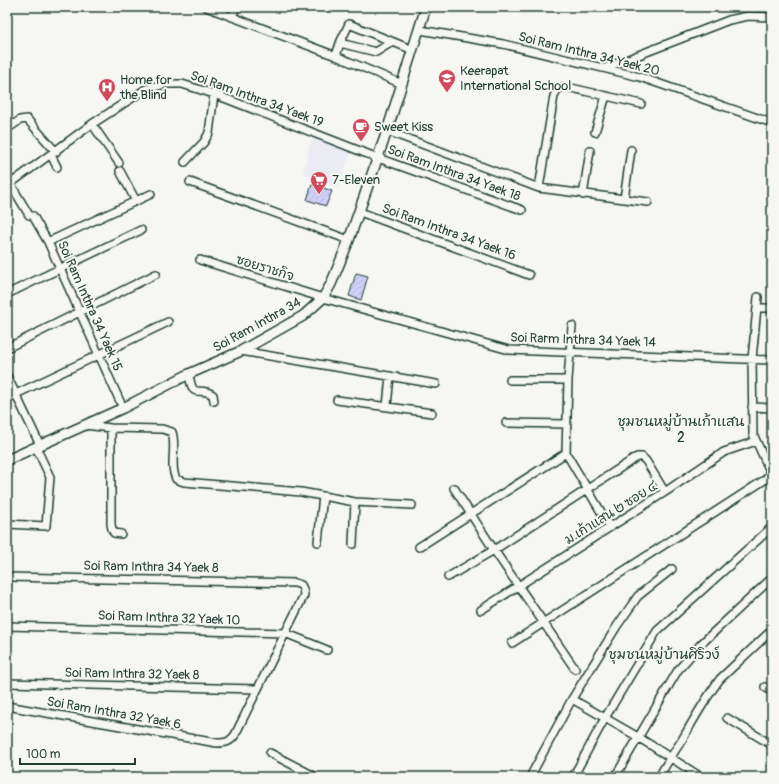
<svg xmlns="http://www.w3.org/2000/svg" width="779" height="784" viewBox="0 0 779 784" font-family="Pangolin,'Playpen Sans Thai',sans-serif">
	<defs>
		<pattern id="building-hatch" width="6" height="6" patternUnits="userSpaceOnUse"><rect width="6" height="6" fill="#d1d1f9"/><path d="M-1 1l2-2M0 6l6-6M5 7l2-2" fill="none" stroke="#b3b4d6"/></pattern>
	</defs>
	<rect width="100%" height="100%" fill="#f6f6f2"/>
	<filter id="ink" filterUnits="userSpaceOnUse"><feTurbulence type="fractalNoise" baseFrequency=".025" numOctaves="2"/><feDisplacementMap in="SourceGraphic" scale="8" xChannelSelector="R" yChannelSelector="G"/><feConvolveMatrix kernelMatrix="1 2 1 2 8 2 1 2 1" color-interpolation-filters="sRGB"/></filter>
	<g filter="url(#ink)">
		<path fill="#ebebf4" d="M312,137l39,16 -14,35 -34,-15z"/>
		<path fill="url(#building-hatch)" stroke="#1f3d34" d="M312,184l20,7 -6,15 -19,-6z
			M356,273l12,3 -7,24 -12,-4z"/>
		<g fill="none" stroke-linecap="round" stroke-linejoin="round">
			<defs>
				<path id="minor" d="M206,7l130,49 66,28
					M232,17l4,-10
					M420,30l83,14 137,33 132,46
					M340,43l36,9 16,-10
					M336,56l4,-13 9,-19 64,26
					M605,68l124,-48 19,-4 24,1
					M92,124l27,39
					M7,129l13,-9 7,-1 29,33
					M387,131l152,57 109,14
					M595,132l11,-36
					M51,155l6,12
					M185,162l19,-20 5,-9 5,-39
					M120,171l16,30
					M7,178l22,37
					M190,182l159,58
					M7,186l85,-62 54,-35 19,-5h17l32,10 164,64 144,52
					M539,188l15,-92 4,-8 9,-1 74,17
					M583,195l7,-44
					M624,199l7,-49
					M360,212l169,63
					M33,216l15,26 75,166
					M48,242l103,-48
					M200,260l123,38 186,52 263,10
					M7,294l134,-64
					M757,308h15
					M572,326l-4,54 -2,73 44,74
					M7,348l149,-74
					M241,351l195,33
					M189,374c4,28 9,11 24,21l1,6
					M7,376l33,69
					M510,380h58
					M7,397l9,-3 152,-72
					M337,400l95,13
					M387,406l3,-30
					M752,407l20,1
					M506,423l61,1
					M84,425l27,3 51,1 10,3c5,15 -3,33 4,47l8,3 117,10 54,10 57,3
					M111,428v96l1,5 2,4 7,1
					M454,488l40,62 81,119
					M7,524l39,2 4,-49 -14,-30
					M318,542l5,-46
					M353,544l2,-42
					M419,547l147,-94
					M7,577l288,6 6,2 2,4 1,6 -69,140c-5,7 -9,8 -18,8l-210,-37
					M448,577l46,-27 143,-93h5l4,4 19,31
					M481,610l184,-118 59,-40 32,-11
					M7,626l278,7 42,17
					M512,643l254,-164 3,-5v-5l-16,-35 -1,-75 6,-62
					M7,683l250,6
					M765,687l7,5
					M572,699l66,38 63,40
					M727,718l45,27
					M270,753l46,24
					M530,777l42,-78 45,-73 21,-30 34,-27
					M573,777l32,-59 52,-87 115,-104
					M615,777l63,-107 23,-26 71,-66
					M659,777c7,-13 15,-25 23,-37 12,-21 23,-41 38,-61l52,-49"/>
				<path id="tertiary" d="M7,460l116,-52 66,-34 52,-23 62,-35 20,-18 8,-14 18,-44 38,-109 39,-124"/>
			</defs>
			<use href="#minor" stroke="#1f3d34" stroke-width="10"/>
			<use href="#tertiary" stroke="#1f3d34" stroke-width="12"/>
			<use href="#minor" stroke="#f6f6f2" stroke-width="7"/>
			<use href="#tertiary" stroke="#f6f6f2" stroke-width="9"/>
		</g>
	</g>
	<defs>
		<symbol id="school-pin" viewBox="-11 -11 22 30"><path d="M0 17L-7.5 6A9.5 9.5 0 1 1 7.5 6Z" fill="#d1495b" stroke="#f6f6f2"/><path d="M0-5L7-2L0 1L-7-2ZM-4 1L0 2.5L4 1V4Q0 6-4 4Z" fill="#fff"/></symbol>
		<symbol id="hospital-pin" viewBox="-11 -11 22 30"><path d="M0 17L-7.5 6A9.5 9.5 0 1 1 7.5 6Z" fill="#d1495b" stroke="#f6f6f2"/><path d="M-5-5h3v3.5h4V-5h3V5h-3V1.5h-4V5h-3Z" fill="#fff"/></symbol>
		<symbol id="cafe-pin" viewBox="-11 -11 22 30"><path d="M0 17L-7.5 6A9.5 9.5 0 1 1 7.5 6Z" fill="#d1495b" stroke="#f6f6f2"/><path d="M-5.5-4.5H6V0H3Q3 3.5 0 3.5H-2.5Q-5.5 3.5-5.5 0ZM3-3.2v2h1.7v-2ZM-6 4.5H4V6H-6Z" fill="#fff"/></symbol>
		<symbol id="supermarket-pin" viewBox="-11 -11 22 30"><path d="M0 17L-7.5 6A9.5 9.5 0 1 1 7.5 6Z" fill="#d1495b" stroke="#f6f6f2"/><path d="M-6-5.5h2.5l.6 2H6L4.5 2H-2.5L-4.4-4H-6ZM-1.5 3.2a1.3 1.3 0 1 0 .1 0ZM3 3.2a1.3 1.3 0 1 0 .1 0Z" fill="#fff"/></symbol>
	</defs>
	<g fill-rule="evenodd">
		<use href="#school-pin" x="437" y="68" width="20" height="27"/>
		<use href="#hospital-pin" x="97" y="77" width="20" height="27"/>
		<use href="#cafe-pin" x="351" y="117" width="20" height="27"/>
		<use href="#supermarket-pin" x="309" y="170" width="20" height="27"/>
	</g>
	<g text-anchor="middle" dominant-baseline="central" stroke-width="4" stroke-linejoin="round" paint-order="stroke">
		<g font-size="13" fill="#1f3d34" stroke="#f6f6f2">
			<text transform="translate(589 54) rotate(14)">Soi Ram Inthra 34 Yaek 20</text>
			<text transform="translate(257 99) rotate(20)">Soi Ram Inthra 34 Yaek 19</text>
			<text transform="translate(454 173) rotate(20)">Soi Ram Inthra 34 Yaek 18</text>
			<text transform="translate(449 232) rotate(20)">Soi Ram Inthra 34 Yaek 16</text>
			<text transform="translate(265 268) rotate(17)">ซอยราชกิจ</text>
			<text transform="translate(90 306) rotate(66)">Soi Ram Inthra 34 Yaek 15</text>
			<text transform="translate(257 325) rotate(-29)">Soi Ram Inthra 34</text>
			<text transform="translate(583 340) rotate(2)">Soi Rarm Inthra 34 Yaek 14</text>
			<text transform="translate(611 513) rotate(-32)">ม.เก้าแสน ๒ ซอย ๔</text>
			<text transform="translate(151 567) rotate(1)">Soi Ram Inthra 34 Yaek 8</text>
			<text transform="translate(169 618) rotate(2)">Soi Ram Inthra 32 Yaek 10</text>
			<text transform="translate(132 674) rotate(1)">Soi Ram Inthra 32 Yaek 8</text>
			<text transform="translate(114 713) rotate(10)">Soi Ram Inthra 32 Yaek 6</text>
		</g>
		<g font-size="13" fill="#1f3d34" stroke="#f6f6f2" text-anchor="start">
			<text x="460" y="71">Keerapat<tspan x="460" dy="15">International School</tspan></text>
			<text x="120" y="80">Home for<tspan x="120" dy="15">the Blind</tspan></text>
			<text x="374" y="127">Sweet Kiss</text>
			<text x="332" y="180">7-Eleven</text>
		</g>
		<g font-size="14" fill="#1f3d34" stroke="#f6f6f2">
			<text x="681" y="421">ชุมชนหมู่บ้านเก้าแสน<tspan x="681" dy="16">2</tspan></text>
			<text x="664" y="654">ชุมชนหมู่บ้านศิริวง์</text>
		</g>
	</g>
	<rect width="779" height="784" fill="none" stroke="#f6f6f2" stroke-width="24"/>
	<rect x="12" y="12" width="755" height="760" fill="none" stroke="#1f3d34" stroke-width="1.5" filter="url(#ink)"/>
	<path d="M20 758v6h115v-6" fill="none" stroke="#1f3d34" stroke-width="2"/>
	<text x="26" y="758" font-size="12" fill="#1f3d34" stroke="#f6f6f2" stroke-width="3" paint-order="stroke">100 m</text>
</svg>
